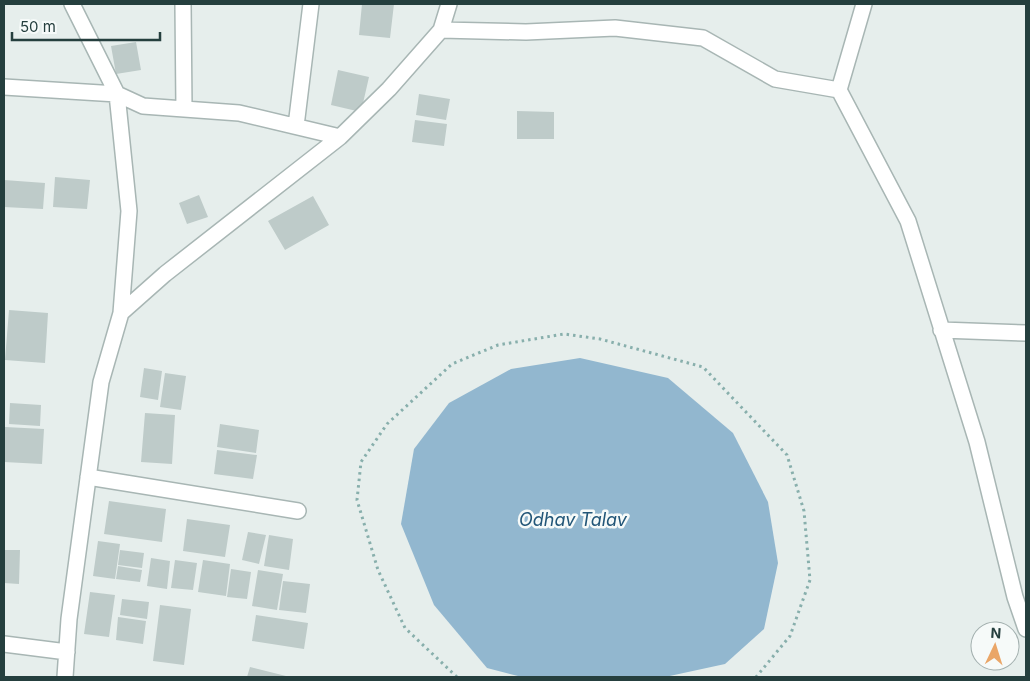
<svg xmlns="http://www.w3.org/2000/svg" width="1030" height="681" viewBox="0 0 1030 681" font-family="Inter,sans-serif">
	<rect width="100%" height="100%" fill="#e6eeec"/>
	<path fill="#92b7cf" d="M580,358l88,20 65,55 35,69 10,61 -14,66 -39,35 -60,13h-143l-35,-9 -53,-63 -33,-81 13,-75 35,-46 62,-34z"/>
	<path fill="#becbc9" d="M362,4h32l-4,34 -31,-3z
		M136,42l5,28 -25,4 -5,-28z
		M338,70l31,7 -8,35 -30,-7z
		M419,94l31,5 -4,21 -30,-5z
		M517,111l37,1v27h-37z
		M415,120l32,4 -3,22 -32,-4z
		M55,177l35,3 -3,29 -34,-2z
		M4,180l41,3 -2,26 -39,-2z
		M199,195l9,22 -21,7 -8,-21z
		M313,196l16,29 -44,25 -17,-29z
		M9,310l39,3 -3,50 -40,-3z
		M144,368l18,3 -4,29 -18,-3z
		M165,373l21,3 -5,34 -21,-3z
		M10,403l31,2 -1,21 -31,-2z
		M145,413l30,2 -3,49 -31,-2z
		M220,424l39,6 -3,23 -39,-6z
		M5,427l39,2 -2,35 -38,-2z
		M217,450l40,5 -4,24 -39,-5z
		M109,501l57,8 -4,33 -58,-8z
		M187,519l43,6 -5,32 -42,-6z
		M248,532l18,3 -7,29 -17,-4z
		M269,535l24,4 -4,31 -25,-4z
		M98,541l22,3 -5,35 -22,-3z
		M4,550h16l-1,34 -15,-1z
		M120,550l24,3 -2,15 -24,-3z
		M151,558l19,3 -3,28 -20,-3z
		M175,560l22,3 -4,27 -22,-2z
		M203,560l27,4 -4,32 -28,-4z
		M118,566l24,4 -2,12 -24,-3z
		M231,569l20,3 -4,27 -20,-2z
		M258,570l25,4 -6,36 -25,-4z
		M283,581l27,3 -4,29 -27,-3z
		M90,592l25,3 -6,42 -25,-3z
		M122,599l27,3 -2,17 -27,-4z
		M160,605l31,4 -7,56 -31,-4z
		M256,615l52,8 -4,26 -52,-8z
		M118,617l28,4 -3,23 -27,-4z
		M250,667l40,10h-43z"/>
	<g fill="none" stroke-linecap="round" stroke-linejoin="round">
		<defs>
			<path id="minor" d="M183,4l1,105
				M864,4l-25,86 69,131 69,221 38,155 11,32
				M441,30l85,2 89,-4 88,10 72,41 64,11
				M4,87l113,7 26,12 96,7 101,24
				M294,126h2l15,-122
				M121,313l44,-39 175,-137 49,-48 52,-59 8,-26
				M941,330l85,3
				M88,477l210,34
				M4,644l63,8
				M65,677l4,-58 32,-237 20,-69 8,-102 -12,-117 -45,-90"/>
		</defs>
		<use href="#minor" stroke="#a8b6b4" stroke-width="18"/>
		<path stroke="#88afac" stroke-width="3" stroke-dasharray="2.5 4" stroke-linecap="butt" d="M457,677l-52,-49 -27,-58 -21,-70 4,-38 26,-38 65,-60 46,-19 66,-11 36,5 103,28 84,88 17,56 6,69 -20,56 -34,41"/>
		<use href="#minor" stroke="#fff" stroke-width="15"/>
	</g>
	<g text-anchor="middle" dominant-baseline="central" stroke-width="5" stroke-linejoin="round" paint-order="stroke">
		<g font-size="18" font-style="italic" fill="#225678" stroke="#f6faf9">
			<text x="573" y="519">Odhav Talav</text>
		</g>
	</g>
	<rect width="1030" height="681" fill="none" stroke="#253f3e" stroke-width="10"/>
	<g transform="translate(995 646) rotate(4)"><circle r="24" fill="#f6faf9" stroke="#a2afae"/>
	<path d="M0-4L9 19L0 12L-9 19Z" fill="#eaa668"/>
	<text y="-8" font-size="14" font-weight="bold" text-anchor="middle" fill="#253f3e">N</text>
	</g>
	<path d="M12 32v8h148v-8" fill="none" stroke="#253f3e" stroke-width="2.5"/>
	<text x="20" y="32" font-size="15" fill="#253f3e" stroke="#f6faf9" stroke-width="4" paint-order="stroke">50 m</text>
</svg>
